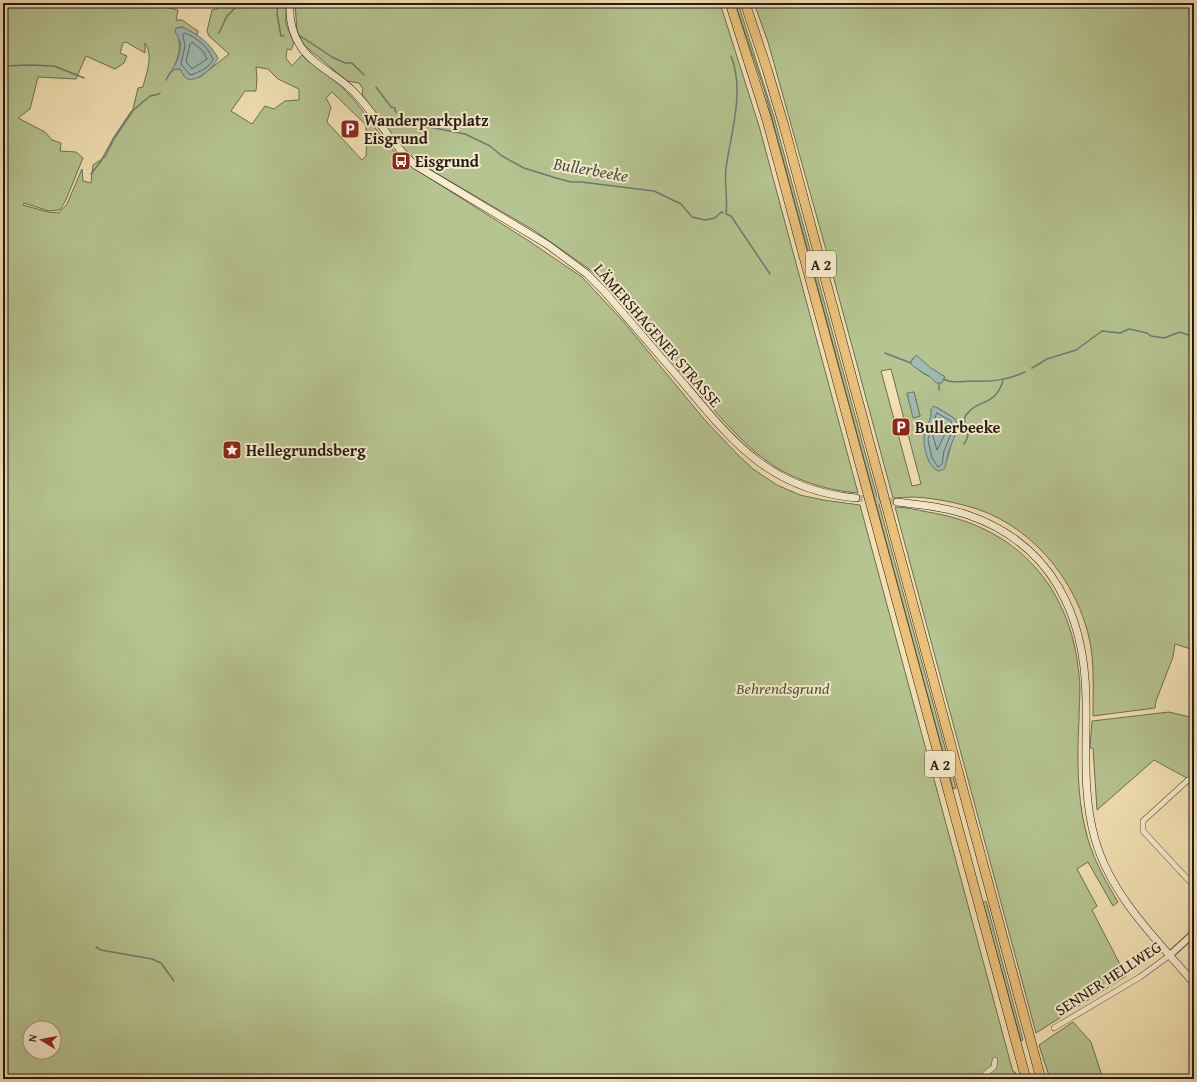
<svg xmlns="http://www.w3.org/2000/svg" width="1197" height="1082" viewBox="0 0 1197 1082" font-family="'Gentium Book Plus',serif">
	<rect width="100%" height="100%" fill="#f3e1b3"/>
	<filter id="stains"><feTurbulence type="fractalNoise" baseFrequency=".005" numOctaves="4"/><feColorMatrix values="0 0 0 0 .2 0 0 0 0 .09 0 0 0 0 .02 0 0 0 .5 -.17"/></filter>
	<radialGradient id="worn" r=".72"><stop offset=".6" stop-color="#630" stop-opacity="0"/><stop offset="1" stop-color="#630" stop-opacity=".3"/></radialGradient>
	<path fill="#b5c491" stroke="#6c6e52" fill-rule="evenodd" d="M3,3h163l-1,4 13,3 -2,10h6l16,11 -1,4 -15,-8 -6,1c6,16 4,29 -5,44l4,-3h5l6,9 14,-1 29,-23 -20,-18 -2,-5 5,-21 5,-1 4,-6h65v21l8,19 -3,7 -4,-1 -1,9 6,8 10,-11c14,14 32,23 46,38 20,22 33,47 56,69l125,79 53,36 41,44 81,98 32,34 17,16 24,16 23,10 23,5 37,5 153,567h2l2,7h-1014zM126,42l19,11v-10c9,14 1,30 -2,44l-5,1 -6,25 -18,26 -9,18 -12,8 -2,18 -8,-2 -1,-12 -15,35 -8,9 -11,-1 -25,-7 1,-2 25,8 11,-1 5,-8 18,-44 -7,-6 -16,-1 1,-8 -9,-3 -7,-8 -27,-14 12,-9 8,-32 38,2 10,-23 29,13 9,-6 3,-7 -7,-3 3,-10zM256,67l12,2 10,10 21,10v11l-14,1 -11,8 -9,-3 -13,18 -21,-13 14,-20h11l1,-12zM332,92l33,32 2,10 -1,22 -4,4 -35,-38 4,-15 -5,-9zM30,1028h24v24h-24z
		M295,3h425l39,123 99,367c-28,-2 -57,-11 -81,-25 -29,-18 -52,-46 -75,-71 -33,-38 -66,-77 -99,-115l-14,-13 -54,-38 -118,-69 -25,-25 -30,-43 1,-5 -4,-6 -12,-2 -43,-36 -7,-14z
		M735,3h3l36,114 182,671 -3,1 -188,-697z
		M754,3h440v647l-19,-6 -2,13 -17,44 -1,7 -62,8c0,-20 1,-41 -1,-61 -7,-63 -54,-126 -115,-146 -19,-6 -42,-11 -63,-12 -7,0 -14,1 -21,1l-65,-241 -60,-215zM913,358l32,19c-17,3 -22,-4 -35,-14zM891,369l30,115 -9,2 -31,-115zM914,392l6,24 -6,2 -7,-24zM938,408l16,10 3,4 -10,38 -19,-1 1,-33 3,-10 -1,-7z
		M895,507c11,0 22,3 33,5 88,14 143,74 151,163 2,15 0,29 0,45 -2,35 -2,74 6,108 6,27 19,51 33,74l-5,4 -25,-44 -11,7 20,37 -5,4 34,66 -90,57z
		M1169,712l25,6v64l-40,-22 -57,50 -4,-62h-3l2,-27z
		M986,901l37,139 -2,1 -38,-138z
		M1073,1022l18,20 12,37h-53l-11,-34z"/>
	<path fill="#9ebbb6" stroke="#6d7a75" d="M182,27c17,8 27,15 36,31 -3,8 -20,24 -30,21 -4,-1 -6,-7 -8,-10h-5l-5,4c8,-12 16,-28 5,-41l1,-4z
		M916,355l15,13 14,9 -3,6h-6c-6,-9 -19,-12 -26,-20z
		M914,392l6,24 -7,2 -6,-25z
		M934,406l20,12 3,4v8l-9,23 -3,15 -5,3c-12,-1 -17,-25 -16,-35 2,-10 8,-16 7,-27z"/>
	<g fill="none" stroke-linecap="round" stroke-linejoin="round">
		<path stroke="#616a64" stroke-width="1" d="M185,33c13,5 22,13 28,26 -2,8 -15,14 -23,16l-9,-11 4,-18 -2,-11z
			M192,42l11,9 4,8 -15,10 -6,-7 4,-18z
			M937,413l14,8 2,8 -9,22 -2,13 -4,3 -6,-9 -4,-18z
			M942,421l5,4 1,3 -11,22 -4,-14z"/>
		<path stroke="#6d7a75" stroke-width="1.5" d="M278,3l-1,11 4,22h3
			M219,33l8,-17 13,-13
			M299,35l33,22 13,6h7l12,12
			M731,56c14,35 0,76 -5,112 -2,15 2,30 0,46l5,2 39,58
			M3,66l27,-1 24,1 30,12
			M166,80l4,-7
			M376,87l15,20 4,1v3l14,12 56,11 25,12 12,10 22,12 32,10 15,4h10l73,9 27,13 11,13 13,3 10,-2 6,-6 2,1
			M91,174l10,-13 12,-22 18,-27 19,-16 9,-2 1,-1
			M885,353l26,10
			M1032,368l15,-9 29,-9 26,-19 18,2 9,-4 18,4 4,3 13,2 16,-6 14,5
			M943,379c10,5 19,2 30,2 20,1 34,-1 52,-9
			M939,390v-7
			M964,444c2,-3 4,-7 4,-11 -1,-7 -6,-12 -2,-18 12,-17 28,-7 37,-34
			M96,947l5,3 51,9 9,4 13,18"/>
		<path stroke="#cab993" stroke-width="7" stroke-dasharray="7 3.5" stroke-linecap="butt" d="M856,498l41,4"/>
		<defs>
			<path id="minor" d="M1188,780l-45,41v10l51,55
				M1054,1028l86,-51 30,-22
				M979,1079l15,-12 1,-7"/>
			<path id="tertiary" d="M1170,955l24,-22"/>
			<path id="secondary" d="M290,3c-1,16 2,31 11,44 12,18 36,28 51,43 24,24 38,53 63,75l133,80 39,29 17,17c27,31 54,63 81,94 50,60 87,105 171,113
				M897,502c24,3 48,5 71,13 84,29 117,100 118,184 1,47 -4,95 9,140 16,57 62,101 99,144"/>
			<path id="motorway" d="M730,3l37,117 259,959
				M745,3l22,66 17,57 257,953"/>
		</defs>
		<use href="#minor" stroke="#584a3b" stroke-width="6"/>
		<use href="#tertiary" stroke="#584a3b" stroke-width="8"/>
		<use href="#secondary" stroke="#241813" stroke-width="8"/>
		<use href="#motorway" stroke="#241813" stroke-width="10"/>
		<use href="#minor" stroke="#f7ecce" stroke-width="5"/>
		<use href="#tertiary" stroke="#f7ecce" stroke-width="6"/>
		<use href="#secondary" stroke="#f7ecce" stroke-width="7"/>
		<use href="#motorway" stroke="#eac07a" stroke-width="9"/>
	</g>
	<defs>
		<symbol id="parking-square" viewBox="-11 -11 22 22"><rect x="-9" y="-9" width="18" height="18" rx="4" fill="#8f2418" stroke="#f7ecce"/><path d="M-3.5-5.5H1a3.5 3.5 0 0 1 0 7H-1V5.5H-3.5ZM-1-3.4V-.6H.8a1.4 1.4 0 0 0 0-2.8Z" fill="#fff"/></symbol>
		<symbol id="bus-square" viewBox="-11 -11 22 22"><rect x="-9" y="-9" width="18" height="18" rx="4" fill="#8f2418" stroke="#f7ecce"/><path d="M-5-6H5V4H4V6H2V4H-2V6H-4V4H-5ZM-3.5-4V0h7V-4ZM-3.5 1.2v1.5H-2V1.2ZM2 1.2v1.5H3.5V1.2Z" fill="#fff"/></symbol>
		<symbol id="sight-square" viewBox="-11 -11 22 22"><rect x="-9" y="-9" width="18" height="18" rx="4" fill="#8f2418" stroke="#f7ecce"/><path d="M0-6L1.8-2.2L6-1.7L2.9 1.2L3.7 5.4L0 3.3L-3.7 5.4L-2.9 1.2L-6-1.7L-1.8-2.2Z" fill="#fff"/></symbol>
	</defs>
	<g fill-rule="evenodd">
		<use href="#parking-square" x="339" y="118" width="22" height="22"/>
		<use href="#bus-square" x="390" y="150" width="22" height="22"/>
		<use href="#parking-square" x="890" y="416" width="22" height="22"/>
		<use href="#sight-square" x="221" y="439" width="22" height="22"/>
	</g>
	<g text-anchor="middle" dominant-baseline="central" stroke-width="4" stroke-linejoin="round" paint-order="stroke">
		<g fill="#f7ecce" stroke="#63584b" stroke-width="1">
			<rect x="806" y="251" width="30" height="26" rx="3"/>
			<rect x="925" y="751" width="30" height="26" rx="3"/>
		</g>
		<g font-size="15" font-weight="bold" fill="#241813">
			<text x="821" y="264">A 2</text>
			<text x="940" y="764">A 2</text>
		</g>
		<g font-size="16" font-weight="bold" fill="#241813" stroke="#f7ecce" text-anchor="start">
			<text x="364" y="120">Wanderparkplatz<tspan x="364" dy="18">Eisgrund</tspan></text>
			<text x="415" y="161">Eisgrund</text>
			<text x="915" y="427">Bullerbeeke</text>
			<text x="246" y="450">Hellegrundsberg</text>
		</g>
		<g font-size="16" fill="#241813" stroke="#f7ecce">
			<text transform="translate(658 335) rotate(49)">LÄMERSHAGENER STRASSE</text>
			<text transform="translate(1108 978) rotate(-33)">SENNER HELLWEG</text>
		</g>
		<g font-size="16" font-style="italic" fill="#57543f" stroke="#f7ecce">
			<text x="783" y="688">Behrendsgrund</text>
		</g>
		<g font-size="17" font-style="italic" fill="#4f514c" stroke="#f7ecce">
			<text transform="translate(591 169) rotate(10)">Bullerbeeke</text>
		</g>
	</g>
	<rect width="1197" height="1082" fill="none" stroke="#f3e1b3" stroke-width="16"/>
	<rect x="4" y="4" width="1189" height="1074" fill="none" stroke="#241813" stroke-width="2"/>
	<rect x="8" y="8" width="1181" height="1066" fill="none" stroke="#241813"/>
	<g transform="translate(42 1040) rotate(280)"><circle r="19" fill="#f7ecce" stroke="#a39783"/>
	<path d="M0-3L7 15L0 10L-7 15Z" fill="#8f2418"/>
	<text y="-6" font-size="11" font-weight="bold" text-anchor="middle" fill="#241813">N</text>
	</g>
	<rect width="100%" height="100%" filter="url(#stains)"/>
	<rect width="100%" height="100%" fill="url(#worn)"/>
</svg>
